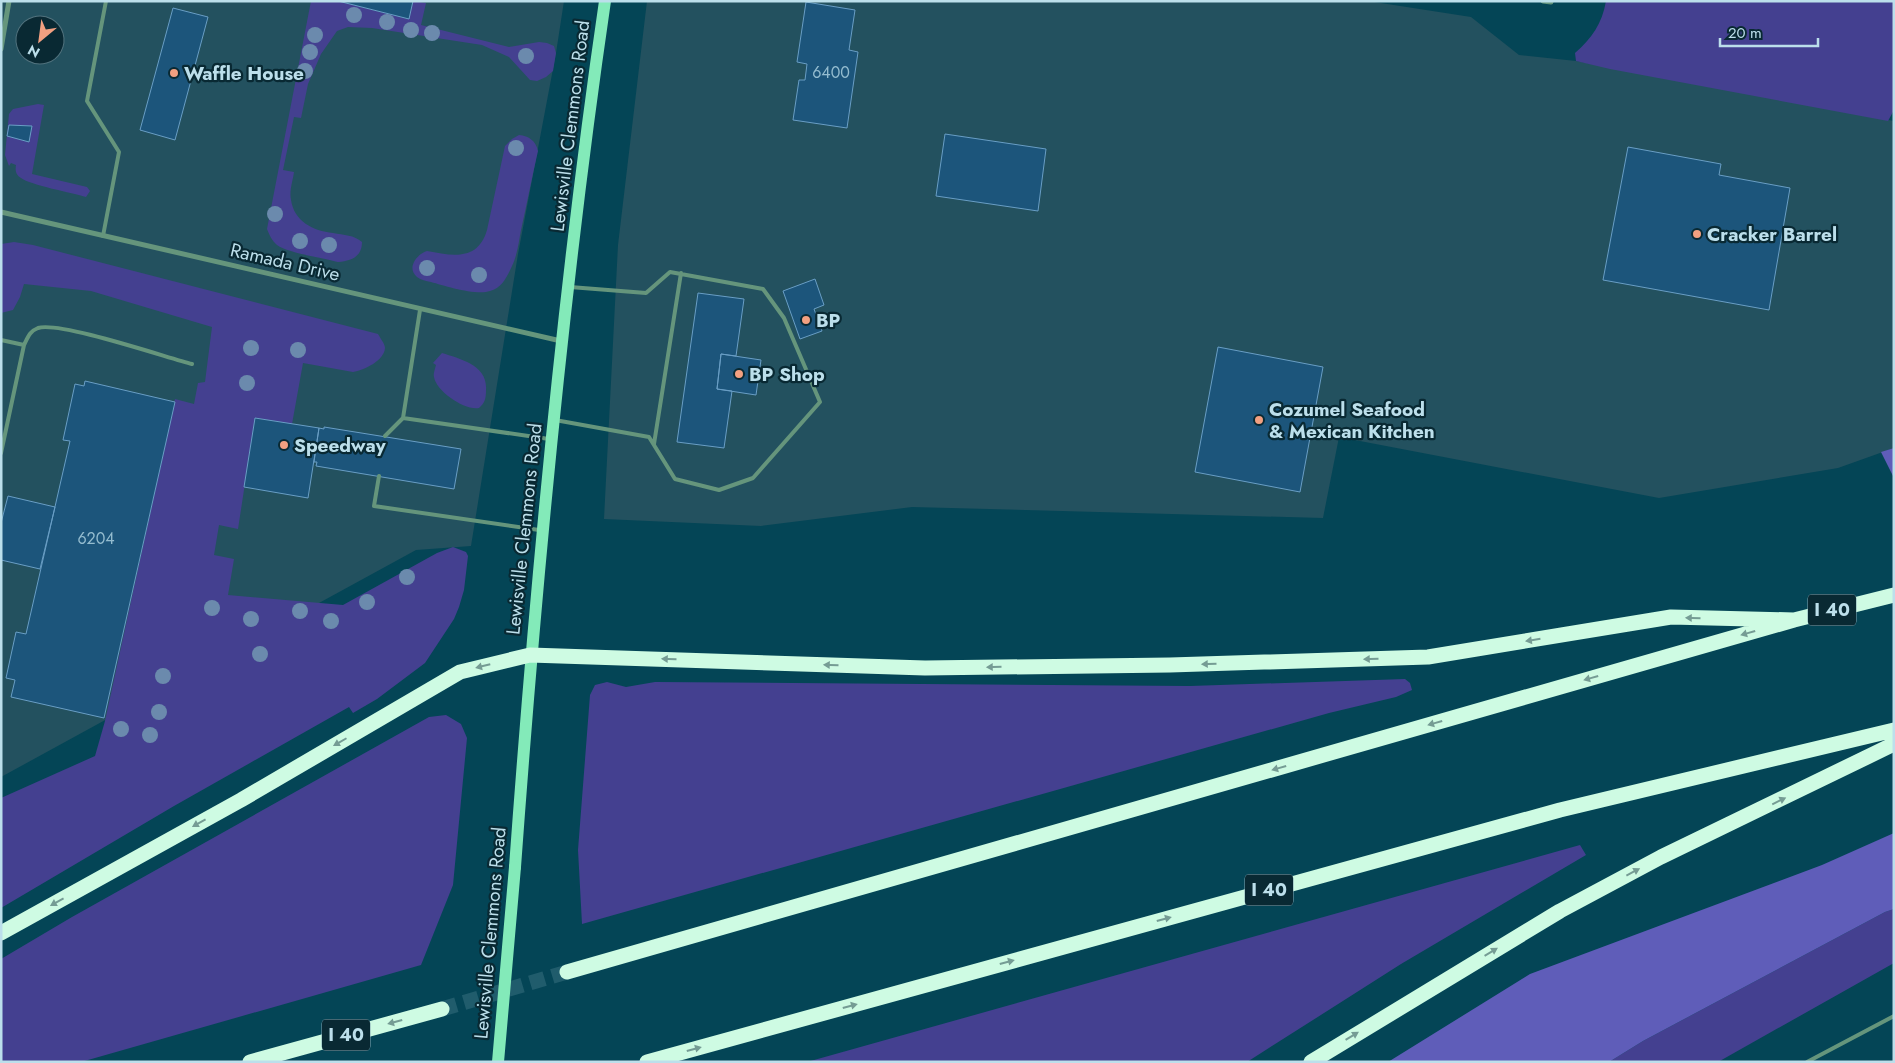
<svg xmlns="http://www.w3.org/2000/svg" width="1895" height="1063" viewBox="0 0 1895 1063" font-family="Jost,sans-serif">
	<rect width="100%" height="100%" fill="#044556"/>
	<path fill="#23515f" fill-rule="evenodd" d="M1,1h563l-8,52 -38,201 -47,292 -55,4 -415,227zM25,25h30v30h-30z
		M647,1h721l103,16 48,38 57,6 318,60v327l-56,20 -179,30 -320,-61 -16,81 -411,-11 -151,19 -157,-7 14,-274z"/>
	<path fill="#444090" d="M311,1h27l70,18 5,-18 13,2 -5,22 88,22 30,-5 8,1 7,3 2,7 -3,18 -7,6 -9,4 -7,-1 -21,-23 -27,-12 -110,-17 -24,-1 -11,4 -16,23 -13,30 -7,34 -7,-1 -11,53 11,2c-1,8 -5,19 -3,28 3,21 22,31 42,33 11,2 21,2 29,9 0,15 -11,19 -24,20 -15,-4 -50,-9 -61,-17 -5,-4 -8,-11 -10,-16z
		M1606,1h288v109l-6,11 -278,-52 -34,-8 -1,-8c17,-15 27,-29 31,-52z
		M38,104l6,1 -12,69 55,13 3,4 -4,6c-13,-4 -56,-12 -65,-19 -5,-3 -6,-7 -5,-13l-5,-2 -2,3 -4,-11 4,-41 4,-5z
		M519,135c10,1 17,6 19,16 -6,26 -11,52 -17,79 -2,11 -4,26 -9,36 -5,11 -10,22 -22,25 -13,5 -45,-5 -59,-9 -5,-1 -10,-2 -14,-5 -11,-9 0,-23 10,-26 26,5 51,10 60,-21l18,-84 7,-7z
		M14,242l19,3 345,89c2,4 7,10 7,14 -1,13 -21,22 -32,24l-50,-9 -11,61 -37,-6 -17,111 -19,-4 -5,30 20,4 -6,36 115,10 94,-52 16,-6 13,5 2,4 -4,34 -5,17 -5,12 -29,44 -48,36 -24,14 -4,-6 -175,99 -173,102v-110l94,-42 10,-35 70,-322 19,5 4,-21 7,-1 7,-55 -121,-36 -67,-7 -4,13 -7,13 -12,3v-69z
		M442,353c18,6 46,12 44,37 0,8 -1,13 -7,18 -14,3 -43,-17 -45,-31 -1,-3 1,-8 2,-12l-3,-2z
		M1405,679l5,4 2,7 -16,7 -67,16 -747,211 -4,-74 12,-155 5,-10 12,-3 19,5 29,-5 535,4z
		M446,715l15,9 6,14 -14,147 -32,80 -340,97h-80v-103l71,-42 357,-200z
		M1580,845l6,10 -185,109 -154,98h-440z
		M1894,909v54l-176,99h-109l34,-21 242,-129z"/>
	<path fill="#5f5db9" d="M1894,448v30l-13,-26z
		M1894,833v76l-9,3 -242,129 -34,21h-221l142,-88 292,-109z"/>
	<path fill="#1c557b" stroke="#699ec5" d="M338,1h75l-4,18z
		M806,2l49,8 -6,40 9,2 -11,76 -54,-8 6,-40h6l2,-16 -10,-2z
		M173,8l35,9 -33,123 -35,-10z
		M9,125l23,1 -3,16 -22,-6z
		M945,134l101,15 -8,62 -102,-15z
		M1628,147l93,17 -2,11 71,13 -21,122 -166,-30z
		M815,279l9,26 -10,4 8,22 -22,8 -17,-48z
		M698,293l46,6 -8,57 -15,-2 -4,35 15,2 -8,57 -47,-6z
		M1218,347l105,20 -23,125 -105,-20z
		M721,354l40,6 -5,35 -39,-6z
		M85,381l90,21 -71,316 -93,-21 4,-17 -9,-2 10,-46 10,2 44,-193 -7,-1 12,-56 9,2z
		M255,418l64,10 -11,70 -64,-11z
		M324,427l137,22 -7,40 -138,-23 1,-4h-3l5,-34 5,1z
		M8,496l47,11 -15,62 -39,-9v-37z"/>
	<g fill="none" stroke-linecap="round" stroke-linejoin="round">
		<path stroke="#205c6c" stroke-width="15" stroke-dasharray="15 8" stroke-linecap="butt" d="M442,1009l125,-37"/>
		<path stroke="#65957c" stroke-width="4" d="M103,236l16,-84 -32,-51 19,-100
			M1,340l23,5
			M403,418l146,21
			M555,420l94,17 26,42 44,11 34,-12 67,-76 -36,-84 -21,-29 -93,-17 -24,21 -76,-6
			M385,436l18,-18 17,-108
			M654,444l27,-171
			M1,453l23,-108c4,-8 6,-14 14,-17 21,-7 127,29 154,36
			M379,476l-5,30 165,24
			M1807,1062l87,-46"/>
		<path stroke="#65957c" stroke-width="5" d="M1543,1l8,1
			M1,49l8,-48
			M1,212l560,129"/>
		<path stroke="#83eab9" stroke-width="12" d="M515,867c21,-289 48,-579 90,-866"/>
		<path stroke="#cefbe3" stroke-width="15" d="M1,933l240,-133 219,-128 70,-17 395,13 245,-3 258,-8 243,-40 123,3
			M567,972l1227,-352 100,-25
			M250,1062l192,-53
			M647,1062l913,-252 334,-80
			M1311,1062l249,-151 101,-54 233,-113"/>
		<path stroke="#83eab9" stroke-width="12" d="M498,1062l17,-195"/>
	</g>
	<g fill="#6b8aad">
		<circle cx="354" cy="15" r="8"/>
		<circle cx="387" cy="22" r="8"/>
		<circle cx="411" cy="30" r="8"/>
		<circle cx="432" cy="33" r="8"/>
		<circle cx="315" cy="35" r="8"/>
		<circle cx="310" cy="52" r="8"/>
		<circle cx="526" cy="56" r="8"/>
		<circle cx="305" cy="71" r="8"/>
		<circle cx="516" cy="148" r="8"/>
		<circle cx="275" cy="214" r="8"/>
		<circle cx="300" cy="241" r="8"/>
		<circle cx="329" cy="245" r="8"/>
		<circle cx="427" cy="268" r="8"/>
		<circle cx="479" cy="275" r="8"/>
		<circle cx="251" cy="348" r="8"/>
		<circle cx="298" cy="350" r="8"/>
		<circle cx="247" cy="383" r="8"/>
		<circle cx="407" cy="577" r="8"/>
		<circle cx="367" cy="602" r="8"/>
		<circle cx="212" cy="608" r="8"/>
		<circle cx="300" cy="611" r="8"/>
		<circle cx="251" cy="619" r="8"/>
		<circle cx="331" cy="621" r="8"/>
		<circle cx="260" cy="654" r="8"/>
		<circle cx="163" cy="676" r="8"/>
		<circle cx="159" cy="712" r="8"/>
		<circle cx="121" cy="729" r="8"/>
		<circle cx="150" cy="735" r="8"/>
	</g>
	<defs><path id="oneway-solid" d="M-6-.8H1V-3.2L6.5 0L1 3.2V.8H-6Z" transform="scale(1.25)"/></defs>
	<g fill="#759c94">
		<use href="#oneway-solid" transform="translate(1693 618) rotate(-179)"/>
		<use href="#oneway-solid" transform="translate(1748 633) rotate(164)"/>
		<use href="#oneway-solid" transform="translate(1533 640) rotate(171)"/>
		<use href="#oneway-solid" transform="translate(669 659) rotate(-178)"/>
		<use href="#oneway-solid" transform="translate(1371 659) rotate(178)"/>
		<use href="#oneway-solid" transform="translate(1209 664) rotate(178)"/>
		<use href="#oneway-solid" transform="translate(831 665) rotate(-178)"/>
		<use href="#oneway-solid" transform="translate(483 666) rotate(166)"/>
		<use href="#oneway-solid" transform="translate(994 667) rotate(179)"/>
		<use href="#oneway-solid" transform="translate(1591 678) rotate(164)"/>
		<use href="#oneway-solid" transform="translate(1435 723) rotate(164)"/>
		<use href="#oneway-solid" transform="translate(340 742) rotate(150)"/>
		<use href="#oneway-solid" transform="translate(1279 768) rotate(164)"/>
		<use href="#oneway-solid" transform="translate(1779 801) rotate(-26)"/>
		<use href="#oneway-solid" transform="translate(199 823) rotate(151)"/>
		<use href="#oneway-solid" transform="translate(1633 872) rotate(-28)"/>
		<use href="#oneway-solid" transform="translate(57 902) rotate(151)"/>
		<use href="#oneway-solid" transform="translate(1164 919) rotate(-15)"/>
		<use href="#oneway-solid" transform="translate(1491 952) rotate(-31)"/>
		<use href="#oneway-solid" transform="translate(1007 962) rotate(-15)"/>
		<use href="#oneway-solid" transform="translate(850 1006) rotate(-15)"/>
		<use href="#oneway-solid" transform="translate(395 1022) rotate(165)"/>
		<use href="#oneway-solid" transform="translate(1352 1036) rotate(-31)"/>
		<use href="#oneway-solid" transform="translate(694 1049) rotate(-15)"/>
	</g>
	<g fill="#f2a081" stroke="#092933" stroke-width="2">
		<circle cx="174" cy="73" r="5"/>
		<circle cx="1697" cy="234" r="5"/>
		<circle cx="806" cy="320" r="5"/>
		<circle cx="739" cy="374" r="5"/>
		<circle cx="1259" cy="420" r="5"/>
		<circle cx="284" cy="445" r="5"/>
	</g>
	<g text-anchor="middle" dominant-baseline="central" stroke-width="4.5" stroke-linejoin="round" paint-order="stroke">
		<g font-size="16" fill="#94bccf">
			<text x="831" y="72">6400</text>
			<text x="96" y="538">6204</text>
		</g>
		<g fill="#092933" stroke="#86a8b4" stroke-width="1">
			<rect x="1808" y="594.5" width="48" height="31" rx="4"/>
			<rect x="1245" y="874.5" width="48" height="31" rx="4"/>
			<rect x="322" y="1019.5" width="48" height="31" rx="4"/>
		</g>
		<g font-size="18" font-weight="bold" fill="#bcdfeb">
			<text x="1832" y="610">I 40</text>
			<text x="1269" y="890">I 40</text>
			<text x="346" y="1035">I 40</text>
		</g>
		<g font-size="19" font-weight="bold" fill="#bcdfeb" stroke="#092933" text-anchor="start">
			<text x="184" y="73">Waffle House</text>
			<text x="1707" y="234">Cracker Barrel</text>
			<text x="816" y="320">BP</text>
			<text x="749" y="374">BP Shop</text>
			<text x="1269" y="409">Cozumel Seafood<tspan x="1269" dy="22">&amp; Mexican Kitchen</tspan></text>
			<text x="294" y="445">Speedway</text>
		</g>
		<g font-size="19" fill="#bcdfeb" stroke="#092933">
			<text transform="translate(570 126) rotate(-83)">Lewisville Clemmons Road</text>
			<text transform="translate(285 262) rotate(13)">Ramada Drive</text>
			<text transform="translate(524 529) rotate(-84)">Lewisville Clemmons Road</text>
			<text transform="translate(490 933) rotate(-85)">Lewisville Clemmons Road</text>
		</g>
	</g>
	<rect width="1895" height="1063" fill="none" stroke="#bcdfeb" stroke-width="5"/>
	<g transform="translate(40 40) rotate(209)"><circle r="24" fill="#092933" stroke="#51727d"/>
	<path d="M0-4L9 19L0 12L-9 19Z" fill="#f2a081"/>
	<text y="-8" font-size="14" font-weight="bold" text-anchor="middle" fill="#bcdfeb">N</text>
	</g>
	<path d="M1720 38v8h98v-8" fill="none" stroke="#bcdfeb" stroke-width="2.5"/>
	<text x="1728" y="38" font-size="15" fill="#bcdfeb" stroke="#092933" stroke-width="4" paint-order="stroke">20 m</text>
</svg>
